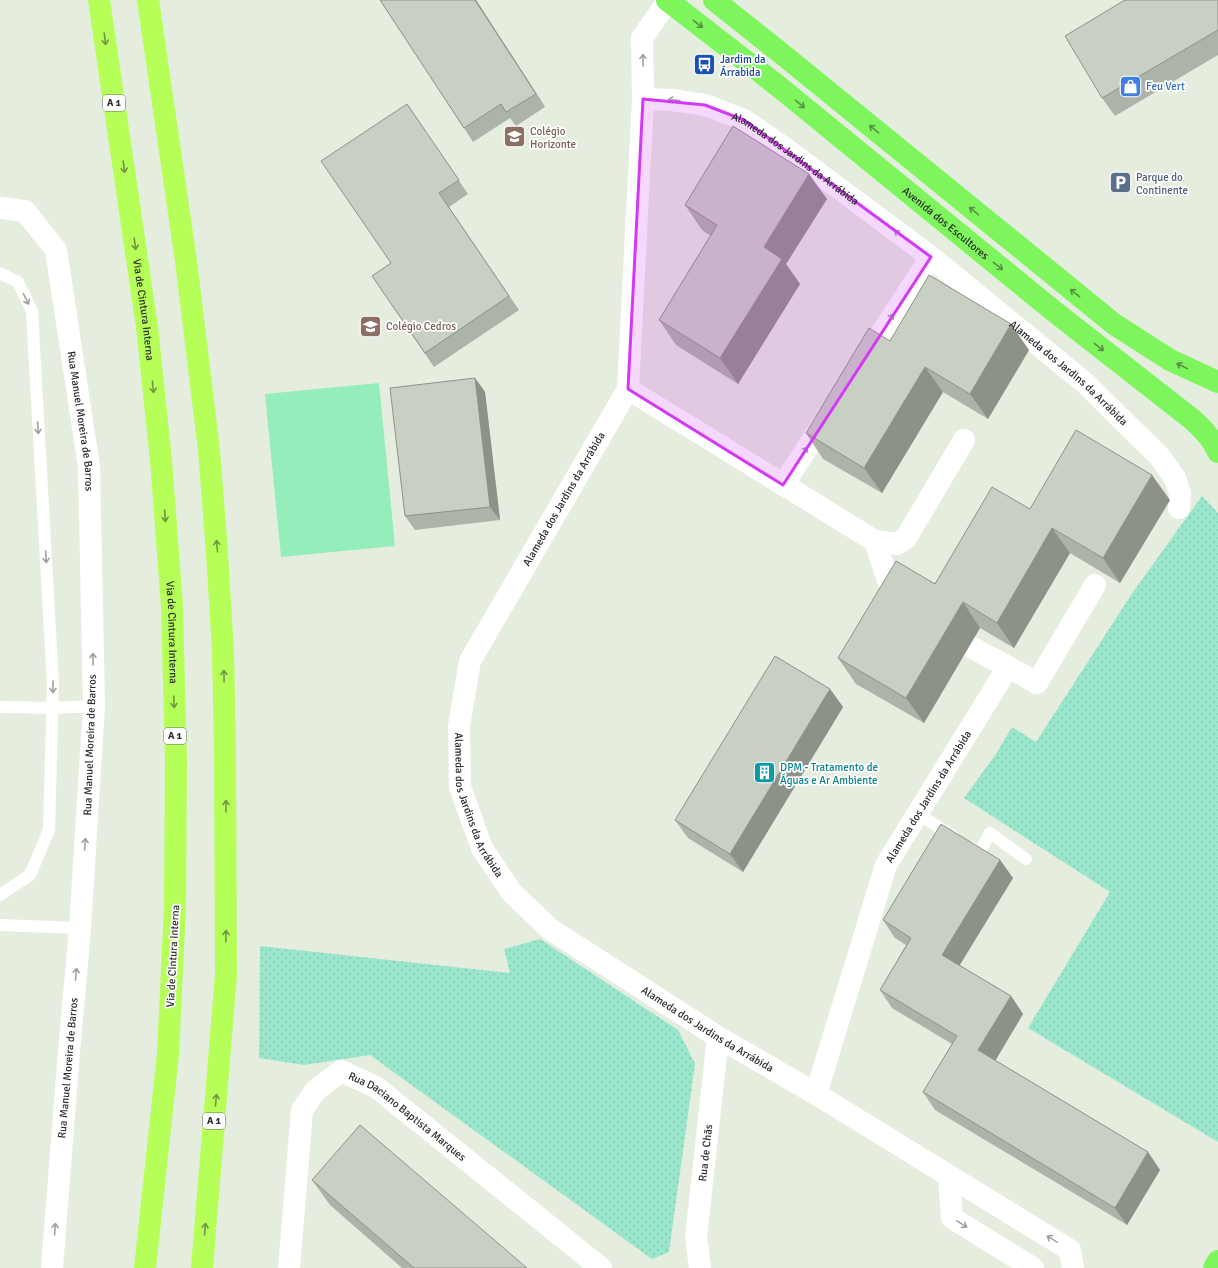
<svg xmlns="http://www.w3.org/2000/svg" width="1218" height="1268" viewBox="0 0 1218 1268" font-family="Signika,sans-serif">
	<defs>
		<pattern id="grass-dots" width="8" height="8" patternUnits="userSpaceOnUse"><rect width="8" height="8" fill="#99e6cc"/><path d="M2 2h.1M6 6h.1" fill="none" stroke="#84c5af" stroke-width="1.8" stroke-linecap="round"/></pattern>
	</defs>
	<rect width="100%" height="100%" fill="#e5eede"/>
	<path fill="url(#grass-dots)" d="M1202,496l16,17v629l-190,-114 82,-136 -146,-94 32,-44 16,-27 24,15 95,-147z
		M540,939l138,91 17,34 -26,188 -17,7 -282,-204 -66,10 -45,-7 1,-112 250,27 -6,-24z"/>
	<path fill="#95edbb" d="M379,383l16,163 -114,11 -16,-163z"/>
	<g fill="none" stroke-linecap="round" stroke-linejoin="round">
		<path stroke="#fff" stroke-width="12" d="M0,273l18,9 14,29 21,374 -4,145 -19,45 -30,20
			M0,707l52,1 42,-2
			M918,814l35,22
			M970,847l9,6 11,-20 36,26
			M0,925l80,3"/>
		<g stroke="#fff" stroke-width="22">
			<path id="s1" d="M668,1l-26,37 1,61 -15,290 -158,272 -11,65 1,61 22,61 30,45 38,36 168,108 98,57 254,156 3,18"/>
			<path id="s2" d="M643,99l29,1 33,5 39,15 42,29 145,108 154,126 75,74 15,21 5,15 -1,15"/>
			<path d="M864,360l67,-103"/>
			<path d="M628,389l247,152 22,3 9,-6 58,-98"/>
			<path d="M783,485l45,-69"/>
			<path d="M875,541l18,54 5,9"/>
			<path d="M969,646l39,21"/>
			<path id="s3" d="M816,1094l70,-229 122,-198 29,16 58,-98"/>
			<path d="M949,1177l3,41 81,50"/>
			<path id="s4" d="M289,1268l13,-158 13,-19 26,-20 35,16 225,181"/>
			<path id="s5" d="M700,1268l-4,-31 22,-200"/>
		</g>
		<path stroke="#fff" stroke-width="22" id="s6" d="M0,208l25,3 31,39 33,217 5,239 -14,222 -12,136 -16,204"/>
		<g stroke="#7ef55c" stroke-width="22">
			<path id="s7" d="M667,0l111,86 277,226 138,108c10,9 20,19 25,32"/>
			<path d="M714,0l68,54 332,270 56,36 48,22"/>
			<path d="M1214,1268l4,-7"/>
		</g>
		<g stroke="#b5ff58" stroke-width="22">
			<path id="s8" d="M99,0l48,327 14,133 11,146 4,156 -1,145 -7,147 -23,214"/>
			<path d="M148,0l38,261 23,189 8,103 6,98 2,101 1,223 -24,293"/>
		</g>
	</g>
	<path fill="#acb3a8" d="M380,0h96l69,107 -29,19 -6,-8 -37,24 -9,-14z
		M1218,0v55l-103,61 -13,-18z
		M407,104l61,90 -19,13 70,103 -85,57 -62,-91 19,-13z
		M827,199l-41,65 14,20 -62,100 -62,-39 -17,-25 52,-84 -9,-6 -17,-25z
		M890,341l139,9 -41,69 -45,-27 -61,101 -59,-34 -17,-26z
		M475,378l10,14 15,128 -85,10 -10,-14z
		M1170,500l-50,83 -50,-30 -56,95 -34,-20 -56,95 -68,-39 -18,-26 192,-149z
		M830,689l13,18 -100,165 -55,-34 -13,-18z
		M1000,860l13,18 -54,87 52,31 12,18 -28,46 153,92 12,18 -33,55 -192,-115 -12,-18 29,-48 -60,-36 -12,-18 26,-45 -11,-7 -12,-18z
		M312,1180l215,88h-125l-72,-63z"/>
	<path fill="#8c9288" d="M475,0h1l69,107 -9,-13z
		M809,174l18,25 -41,65 14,20 -62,100 -18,-26 44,-111z
		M1011,324l18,26 -41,69 -18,-25z
		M925,367l18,25 -61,101 -18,-25z
		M475,378l10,14 15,128 -10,-13z
		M1152,475l18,25 -50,83 -17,-25z
		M1052,528l18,25 -56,95 -17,-25z
		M963,602l17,26 -56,95 -18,-25z
		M830,689l13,18 -100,165 -13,-18z
		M1000,860l13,18 -58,95 -13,-18z
		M1011,996l12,18 -32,54 -13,-18z
		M1148,1152l12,18 -33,55 -12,-17z"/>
	<path fill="#c8d0c3" stroke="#8c9288" d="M380,0h95l61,94 -30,18 -5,-8 -37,24z
		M1125,0h93v30l-116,68 -37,-62z
		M407,104l52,76 -20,13 70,103 -84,57 -53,-77 19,-13 -70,-102z
		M733,126l76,48 -45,73 18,12 -62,99 -61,-38 58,-95 -32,-20z
		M929,275l82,49 -41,70 -45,-27 -61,101 -58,-35 63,-105 21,13z
		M475,378l15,129 -85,9 -15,-128z
		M1076,430l76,45 -49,83 -51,-30 -55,95 -34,-21 -57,96 -68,-40 58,-97 39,23 57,-97 38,22z
		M775,656l55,33 -100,165 -55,-34z
		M941,824l59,36 -58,95 69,41 -33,54 170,102 -33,56 -192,-116 34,-56 -77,-46 31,-52 -28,-18z
		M360,1125l167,143h-113l-102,-88z"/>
	<defs><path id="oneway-shaft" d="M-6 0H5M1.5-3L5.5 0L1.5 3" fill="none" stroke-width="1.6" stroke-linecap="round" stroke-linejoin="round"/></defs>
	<g stroke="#559044">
		<use href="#oneway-shaft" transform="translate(698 24) rotate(37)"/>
		<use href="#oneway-shaft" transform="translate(800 104) rotate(39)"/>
		<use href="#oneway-shaft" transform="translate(874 129) rotate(-141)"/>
		<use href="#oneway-shaft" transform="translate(974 211) rotate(-141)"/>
		<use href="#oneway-shaft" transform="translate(998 266) rotate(39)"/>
		<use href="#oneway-shaft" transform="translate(1075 293) rotate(-141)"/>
		<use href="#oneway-shaft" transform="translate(1099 347) rotate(38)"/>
		<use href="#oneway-shaft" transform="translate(1182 366) rotate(-154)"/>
	</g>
	<g stroke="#709642">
		<use href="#oneway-shaft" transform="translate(105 39) rotate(82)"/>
		<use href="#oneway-shaft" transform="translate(124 167) rotate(82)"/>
		<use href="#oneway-shaft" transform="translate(135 244) rotate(82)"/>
		<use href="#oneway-shaft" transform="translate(153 387) rotate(84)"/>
		<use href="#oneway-shaft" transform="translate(165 516) rotate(86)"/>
		<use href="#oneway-shaft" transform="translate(217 546) rotate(-95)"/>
		<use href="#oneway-shaft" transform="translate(224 676) rotate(-91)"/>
		<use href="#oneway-shaft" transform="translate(174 702) rotate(88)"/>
		<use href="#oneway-shaft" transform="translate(226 806) rotate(-90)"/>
		<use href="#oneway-shaft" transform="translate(226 936) rotate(-89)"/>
		<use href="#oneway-shaft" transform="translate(216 1100) rotate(-85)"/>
		<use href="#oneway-shaft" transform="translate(205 1229) rotate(-85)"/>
	</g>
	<g stroke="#a0a0a0">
		<use href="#oneway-shaft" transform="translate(643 60) rotate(-91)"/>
		<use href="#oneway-shaft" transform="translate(674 100) rotate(-174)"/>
		<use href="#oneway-shaft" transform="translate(899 234) rotate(-143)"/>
		<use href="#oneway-shaft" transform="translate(26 299) rotate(64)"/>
		<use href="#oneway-shaft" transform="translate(890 319) rotate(-57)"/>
		<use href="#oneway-shaft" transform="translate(38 428) rotate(87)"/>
		<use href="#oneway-shaft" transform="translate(804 452) rotate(-57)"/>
		<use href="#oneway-shaft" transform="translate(46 557) rotate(87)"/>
		<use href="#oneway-shaft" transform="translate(93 659) rotate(-91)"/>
		<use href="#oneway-shaft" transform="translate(53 687) rotate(90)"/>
		<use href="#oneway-shaft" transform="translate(85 844) rotate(-86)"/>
		<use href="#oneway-shaft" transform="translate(76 974) rotate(-85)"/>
		<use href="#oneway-shaft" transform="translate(962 1224) rotate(32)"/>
		<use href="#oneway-shaft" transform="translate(55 1229) rotate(-86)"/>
		<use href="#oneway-shaft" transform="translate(1052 1239) rotate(-149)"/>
	</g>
	<path fill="#d339f4" fill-opacity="0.2" stroke="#d339f4" stroke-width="3" stroke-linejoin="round" d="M643,99l62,6 39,15 187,137 -148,228 -155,-96z"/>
	<defs>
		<symbol id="bus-square" viewBox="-11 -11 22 22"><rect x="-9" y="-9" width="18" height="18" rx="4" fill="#1a4fb4" stroke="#fff"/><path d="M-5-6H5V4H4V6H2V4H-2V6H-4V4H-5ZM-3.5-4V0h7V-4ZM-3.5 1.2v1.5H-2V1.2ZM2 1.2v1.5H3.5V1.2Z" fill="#fff"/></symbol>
		<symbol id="shop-square" viewBox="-11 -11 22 22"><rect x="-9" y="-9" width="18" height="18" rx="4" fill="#3f7fe0" stroke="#fff"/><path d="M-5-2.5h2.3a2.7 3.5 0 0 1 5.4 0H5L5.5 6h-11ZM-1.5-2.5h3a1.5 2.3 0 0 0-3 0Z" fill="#fff"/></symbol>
		<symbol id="school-square" viewBox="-11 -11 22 22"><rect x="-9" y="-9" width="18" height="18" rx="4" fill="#8d6e63" stroke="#fff"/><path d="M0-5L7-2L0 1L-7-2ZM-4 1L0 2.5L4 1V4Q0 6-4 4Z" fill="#fff"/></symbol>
		<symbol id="parking-square" viewBox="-11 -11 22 22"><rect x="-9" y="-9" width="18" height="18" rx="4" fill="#5c6f8a" stroke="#fff"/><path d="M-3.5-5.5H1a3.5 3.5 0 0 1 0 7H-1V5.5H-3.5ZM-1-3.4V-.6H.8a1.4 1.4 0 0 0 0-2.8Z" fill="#fff"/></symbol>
		<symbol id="building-square" viewBox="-11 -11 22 22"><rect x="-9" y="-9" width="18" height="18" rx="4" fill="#0f9aa8" stroke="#fff"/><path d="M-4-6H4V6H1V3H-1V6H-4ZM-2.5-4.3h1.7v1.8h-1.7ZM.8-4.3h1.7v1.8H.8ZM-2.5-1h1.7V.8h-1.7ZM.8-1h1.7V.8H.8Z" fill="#fff"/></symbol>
	</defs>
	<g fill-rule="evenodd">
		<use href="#bus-square" x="692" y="52" width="25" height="25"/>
		<use href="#shop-square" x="1118" y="74" width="25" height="25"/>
		<use href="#school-square" x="502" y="124" width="25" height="25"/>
		<use href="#parking-square" x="1108" y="170" width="25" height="25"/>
		<use href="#school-square" x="358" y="314" width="25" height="25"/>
		<use href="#building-square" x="752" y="760" width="25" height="25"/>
	</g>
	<g text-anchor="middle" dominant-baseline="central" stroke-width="3.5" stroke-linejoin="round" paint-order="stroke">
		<g fill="#fff" stroke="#6b6b6b" stroke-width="1">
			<rect x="103" y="95" width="22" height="16" rx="3"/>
			<rect x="164" y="728" width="22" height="16" rx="3"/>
			<rect x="203" y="1113" width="22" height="16" rx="3"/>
		</g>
		<g font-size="10" font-weight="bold" fill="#2c2c2c">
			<text x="114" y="103">A 1</text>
			<text x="175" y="736">A 1</text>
			<text x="214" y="1121">A 1</text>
		</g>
		<g font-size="11" fill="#164399" stroke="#fff" text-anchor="start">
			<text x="720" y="59">Jardim da<tspan x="720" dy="13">Árrabida</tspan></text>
		</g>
		<g font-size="11" fill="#366cbe" stroke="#fff" text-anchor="start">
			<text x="1146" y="86">Feu Vert</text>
		</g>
		<g font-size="11" fill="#785e54" stroke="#fff" text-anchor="start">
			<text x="530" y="131">Colégio<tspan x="530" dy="13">Horizonte</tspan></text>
			<text x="386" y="326">Colégio Cedros</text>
		</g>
		<g font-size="11" fill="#2c2c2c" stroke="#fff">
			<text stroke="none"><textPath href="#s2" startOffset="168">Alameda dos Jardins da Arrábida</textPath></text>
			<text stroke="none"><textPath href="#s7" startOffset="357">Avenida dos Escultores</textPath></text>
			<text stroke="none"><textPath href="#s8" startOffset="313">Via de Cintura Interna</textPath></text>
			<text stroke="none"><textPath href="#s2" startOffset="516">Alameda dos Jardins da Arrábida</textPath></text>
			<text stroke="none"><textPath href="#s6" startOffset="248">Rua Manuel Moreira de Barros</textPath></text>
			<text transform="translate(564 499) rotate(-60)">Alameda dos Jardins da Arrábida</text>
			<text stroke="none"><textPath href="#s8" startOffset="637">Via de Cintura Interna</textPath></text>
			<text transform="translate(90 745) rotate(-88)">Rua Manuel Moreira de Barros</text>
			<text stroke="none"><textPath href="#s3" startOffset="320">Alameda dos Jardins da Arrábida</textPath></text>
			<text stroke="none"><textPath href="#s1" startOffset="860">Alameda dos Jardins da Arrábida</textPath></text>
			<text transform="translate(173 956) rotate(-87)">Via de Cintura Interna</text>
			<text stroke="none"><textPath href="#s1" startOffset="1196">Alameda dos Jardins da Arrábida</textPath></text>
			<text transform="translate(68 1068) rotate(-85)">Rua Manuel Moreira de Barros</text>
			<text stroke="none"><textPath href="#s4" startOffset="295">Rua Daciano Baptista Marques</textPath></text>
			<text stroke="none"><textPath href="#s5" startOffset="116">Rua de Chãs</textPath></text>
		</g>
		<g font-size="11" fill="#4e5e75" stroke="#fff" text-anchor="start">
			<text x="1136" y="177">Parque do<tspan x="1136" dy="13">Continente</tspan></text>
		</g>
		<g font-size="11" fill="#0d838f" stroke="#fff" text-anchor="start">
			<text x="780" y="767">DPM - Tratamento de<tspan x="780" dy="13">Águas e Ar Ambiente</tspan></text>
		</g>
	</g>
</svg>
